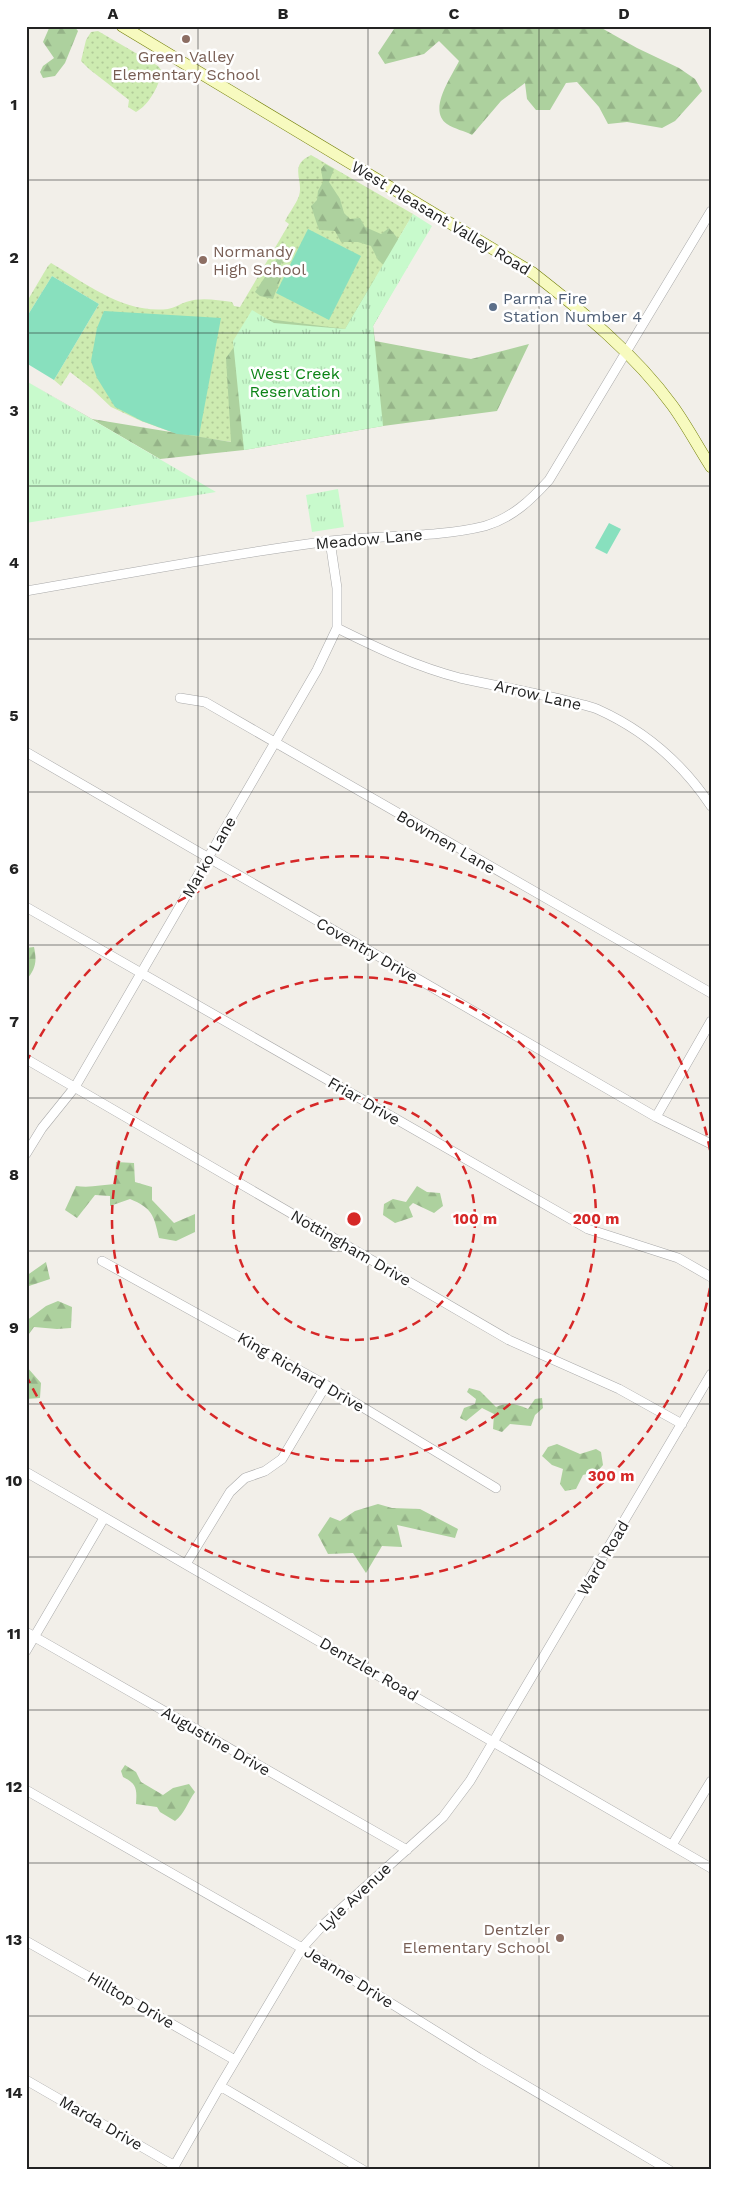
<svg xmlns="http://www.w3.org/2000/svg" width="737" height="2196" viewBox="0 0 737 2196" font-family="'Work Sans',sans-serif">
	<defs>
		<pattern id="grass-dots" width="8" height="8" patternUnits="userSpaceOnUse" patternTransform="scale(1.25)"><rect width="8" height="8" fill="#cdebb0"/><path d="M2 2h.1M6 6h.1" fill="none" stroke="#b0c997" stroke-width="1.8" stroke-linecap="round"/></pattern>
		<pattern id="forest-firs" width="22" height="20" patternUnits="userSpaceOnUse" patternTransform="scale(1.25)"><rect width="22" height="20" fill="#add19e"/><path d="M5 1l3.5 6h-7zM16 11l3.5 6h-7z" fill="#95b388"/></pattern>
		<pattern id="park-tufts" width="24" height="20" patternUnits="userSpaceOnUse" patternTransform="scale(1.25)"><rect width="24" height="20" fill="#c8facc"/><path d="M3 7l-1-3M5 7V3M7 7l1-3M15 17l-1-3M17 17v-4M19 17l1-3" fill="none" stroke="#acd6af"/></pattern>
	</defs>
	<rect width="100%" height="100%" fill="#f2efe9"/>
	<path fill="url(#grass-dots)" d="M98,31l60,35 4,5c-3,15 -13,34 -26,41l-8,-5 1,-7 -40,-31 -8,-8 5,-21 5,-8z
		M311,155l102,59 -67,115 -111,77 -3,36 -55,-8 -36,-13 -30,-14 -19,-18 -22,-17 -9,14 -7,-6 45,-76 -47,-28 -26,42v-15l22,-37 3,-3c36,21 73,51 117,46 6,-1 12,-5 18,-7 15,-5 30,-2 46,0l2,4 6,1 49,-83 -4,-3c4,-8 11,-17 14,-25 5,-17 -11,-30 12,-41z"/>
	<path fill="url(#forest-firs)" d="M50,26h24l4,5 -13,32 -10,13 -12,2 -3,-6 3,-6 11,-8 -11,-16z
		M396,26h202l39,22 42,20 16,11 7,12 -27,30 -13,7 -35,-6 -19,2 -9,-17 -22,-25 -11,1 -16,27h-14l-9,-11 -2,-16 -24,18 -29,34c-7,-4 -18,-6 -25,-11 -20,-14 5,-48 12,-63l-20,-20 -15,13 -39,10 -7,-11z
		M325,164l9,5 -5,13 11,17 4,14 6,6 10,-1 5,9 16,7 8,-6 17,20 -19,20 -9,-8 -7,-14 -13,-4h-17l-6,-11 -16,-1 -8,-24 6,-6 1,-9 5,-9 -2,-13z
		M281,253l4,3 -5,10 2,9 -9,24 -13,-3 -5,-4z
		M375,278l19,11 -21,37 2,15 96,18 58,-15 -32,67 -114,15 -139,24 -84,9 -134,-78 66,38 139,23 -5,-84 10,-14 16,-27 93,12z
		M34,947c3,14 2,22 -8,33v-32z
		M116,1162l18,1 1,19 17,5v13l22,23 21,-9v18l-19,9 -17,-3c-5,-23 -7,-30 -29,-39l-20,7v-10l-15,-1 -18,23 -12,-8 11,-24c14,2 25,-1 39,-2z
		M417,1186l10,6 13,1 3,13 -9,7 -21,-10 -4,4 4,10 -18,6 -12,-8 1,-11 9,-5 13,3z
		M46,1262l4,17 -24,8v-11z
		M58,1301l14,6 -1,21 -14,1 -23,-2 -8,11v-17l20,-15z
		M26,1366l15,17 -1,15 -14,1z
		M469,1388l11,3 16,16c12,-5 20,-3 32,2l7,-10 7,-1 1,10 -8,7 -4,11 -21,-2 -8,8 -9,-3 1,-15 -12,-6 -16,13 -6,-3 4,-10 11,-4 1,-5 -9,-7z
		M557,1444l23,10 16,-5 5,3 2,13 -5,6 -15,4 -7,14 -11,2 -5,-7 3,-15 -11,-4 -10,-9 6,-9z
		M378,1504l14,4 28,1 38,20 -3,9 -58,-13 5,22 -20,-1 -16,27 -13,-20 -25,1 -10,-19 12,-18 10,4 15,-10z
		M125,1765l11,7 5,10 22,13 10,-7 16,-4 6,8c-8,11 -10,21 -20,29l-15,-9 -3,-5 -21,-3c1,-15 1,-20 -13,-27l-2,-6z"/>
	<path fill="url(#park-tufts)" d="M413,214l19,12 -59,100 10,100 -139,24 -11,-109 19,-31 22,13 71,6z
		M26,381l190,111 -190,31z
		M338,489l6,38 -32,5 -6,-37z"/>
	<path fill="#88e0be" d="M308,229l53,27 -32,64 -53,-27z
		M52,276l47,28 -45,76 -28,-17v-45z
		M104,311l117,7 -22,118 -22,-2 -35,-13 -27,-14 -18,-29 -6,-17 6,-33z
		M609,523l12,6 -14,25 -12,-6z"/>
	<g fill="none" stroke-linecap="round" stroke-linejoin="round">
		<defs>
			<path id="minor" d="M26,591c101,-17 202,-37 304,-50 50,-6 107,-3 155,-15 27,-8 46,-26 64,-46l162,-269
				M337,628c40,20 80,39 123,50 36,8 72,14 108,23 9,3 20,4 29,8 47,21 86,55 114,97
				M180,698l25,4 506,291
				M26,752l630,365 55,27
				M26,907l562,322 90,29 33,19
				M26,1059l483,281 110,49 63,35
				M656,1117l55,-96
				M26,1154l16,-26 33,-41 242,-417 20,-42v-40l-7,-47
				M102,1261l224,124 170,103
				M26,1472l685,396
				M186,1564l44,-72 15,-14 20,-7 17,-12 44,-74
				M26,1632l381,218
				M26,1651l78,-133
				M26,1790l276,158 177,110 190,112
				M672,1845l39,-64
				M26,1941l209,119
				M26,2080l149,86
				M220,2086l143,84
				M172,2170l48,-84 82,-138 21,-23 120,-108 27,-36 241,-407"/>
			<path id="secondary" d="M122,26l411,247c50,39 101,80 139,132 14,19 26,42 39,62"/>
		</defs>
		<use href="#minor" stroke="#a9a9a9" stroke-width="10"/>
		<use href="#secondary" stroke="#707d05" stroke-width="12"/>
		<use href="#minor" stroke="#fff" stroke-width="9"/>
		<use href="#secondary" stroke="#f7fabf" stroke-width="11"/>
	</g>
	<path fill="none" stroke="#222" stroke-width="1" stroke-opacity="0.55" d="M198,26v2144M368,26v2144M539,26v2144M26,180h685M26,333h685M26,486h685M26,639h685M26,792h685M26,945h685M26,1098h685M26,1251h685M26,1404h685M26,1557h685M26,1710h685M26,1863h685M26,2016h685"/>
	<g fill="none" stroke="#d62828" stroke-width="2.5" stroke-dasharray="9 6">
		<circle cx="354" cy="1219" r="121"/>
		<circle cx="354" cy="1219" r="242"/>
		<path d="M710 1288A363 363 0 0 1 26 1375M26 1063A363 363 0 0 1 710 1150"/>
	</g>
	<g fill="#8d6e63" stroke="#fff" stroke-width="2">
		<circle cx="186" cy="39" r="5"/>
		<circle cx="203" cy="260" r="5"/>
		<circle cx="560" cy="1938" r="5"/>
	</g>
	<circle fill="#5c6f8a" stroke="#fff" stroke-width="2" cx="493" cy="307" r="5"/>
	<g text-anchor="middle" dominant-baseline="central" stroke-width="5" stroke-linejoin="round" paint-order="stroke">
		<g font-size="16" fill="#785e54" stroke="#fff">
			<text x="186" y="56">Green Valley<tspan x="186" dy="18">Elementary School</tspan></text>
			<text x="213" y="251" text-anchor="start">Normandy<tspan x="213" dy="18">High School</tspan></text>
			<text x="550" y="1929" text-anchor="end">Dentzler<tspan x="550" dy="18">Elementary School</tspan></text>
		</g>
		<g font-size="16" fill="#222" stroke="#fff">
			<text transform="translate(441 218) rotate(31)">West Pleasant Valley Road</text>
			<text transform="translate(369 539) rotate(-5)">Meadow Lane</text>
			<text transform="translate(538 695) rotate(13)">Arrow Lane</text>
			<text transform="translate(446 842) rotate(30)">Bowmen Lane</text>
			<text transform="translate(209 857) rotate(-60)">Marko Lane</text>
			<text transform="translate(367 950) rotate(30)">Coventry Drive</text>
			<text transform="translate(364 1101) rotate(30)">Friar Drive</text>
			<text transform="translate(351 1248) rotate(30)">Nottingham Drive</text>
			<text transform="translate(301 1372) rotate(30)">King Richard Drive</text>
			<text transform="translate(603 1558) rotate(-59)">Ward Road</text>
			<text transform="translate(369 1669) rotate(30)">Dentzler Road</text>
			<text transform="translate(216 1741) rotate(30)">Augustine Drive</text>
			<text transform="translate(355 1897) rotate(-43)">Lyle Avenue</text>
			<text transform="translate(349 1977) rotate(32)">Jeanne Drive</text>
			<text transform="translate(131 2000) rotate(30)">Hilltop Drive</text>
			<text transform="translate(101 2123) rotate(30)">Marda Drive</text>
		</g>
		<g font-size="16" fill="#4e5e75" stroke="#fff" text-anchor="start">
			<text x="503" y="298">Parma Fire<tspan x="503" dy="18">Station Number 4</tspan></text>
		</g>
		<g font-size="16" fill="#0c8416" stroke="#fff">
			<text x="295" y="373">West Creek<tspan x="295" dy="18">Reservation</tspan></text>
		</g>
	</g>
	<circle cx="354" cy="1219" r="8" fill="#d62828" stroke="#fff" stroke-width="2.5"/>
	<g font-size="15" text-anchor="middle" font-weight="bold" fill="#d62828" stroke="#fff" stroke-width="5" stroke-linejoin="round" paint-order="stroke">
		<text x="475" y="1224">100 m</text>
		<text x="596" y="1224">200 m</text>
		<text x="611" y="1481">300 m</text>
	</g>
	<rect width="737" height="2196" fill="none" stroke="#ffffff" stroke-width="55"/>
	<rect x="28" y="28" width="682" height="2140" fill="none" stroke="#222" stroke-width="2"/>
	<g font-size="16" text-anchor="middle" font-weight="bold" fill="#222">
		<text x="113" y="19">A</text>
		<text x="283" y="19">B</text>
		<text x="454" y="19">C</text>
		<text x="624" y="19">D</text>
		<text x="14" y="110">1</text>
		<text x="14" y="263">2</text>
		<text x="14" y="416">3</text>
		<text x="14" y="568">4</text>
		<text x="14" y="721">5</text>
		<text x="14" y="874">6</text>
		<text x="14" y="1027">7</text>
		<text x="14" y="1180">8</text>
		<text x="14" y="1333">9</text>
		<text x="14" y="1486">10</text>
		<text x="14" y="1639">11</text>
		<text x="14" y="1792">12</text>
		<text x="14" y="1945">13</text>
		<text x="14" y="2098">14</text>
	</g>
</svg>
